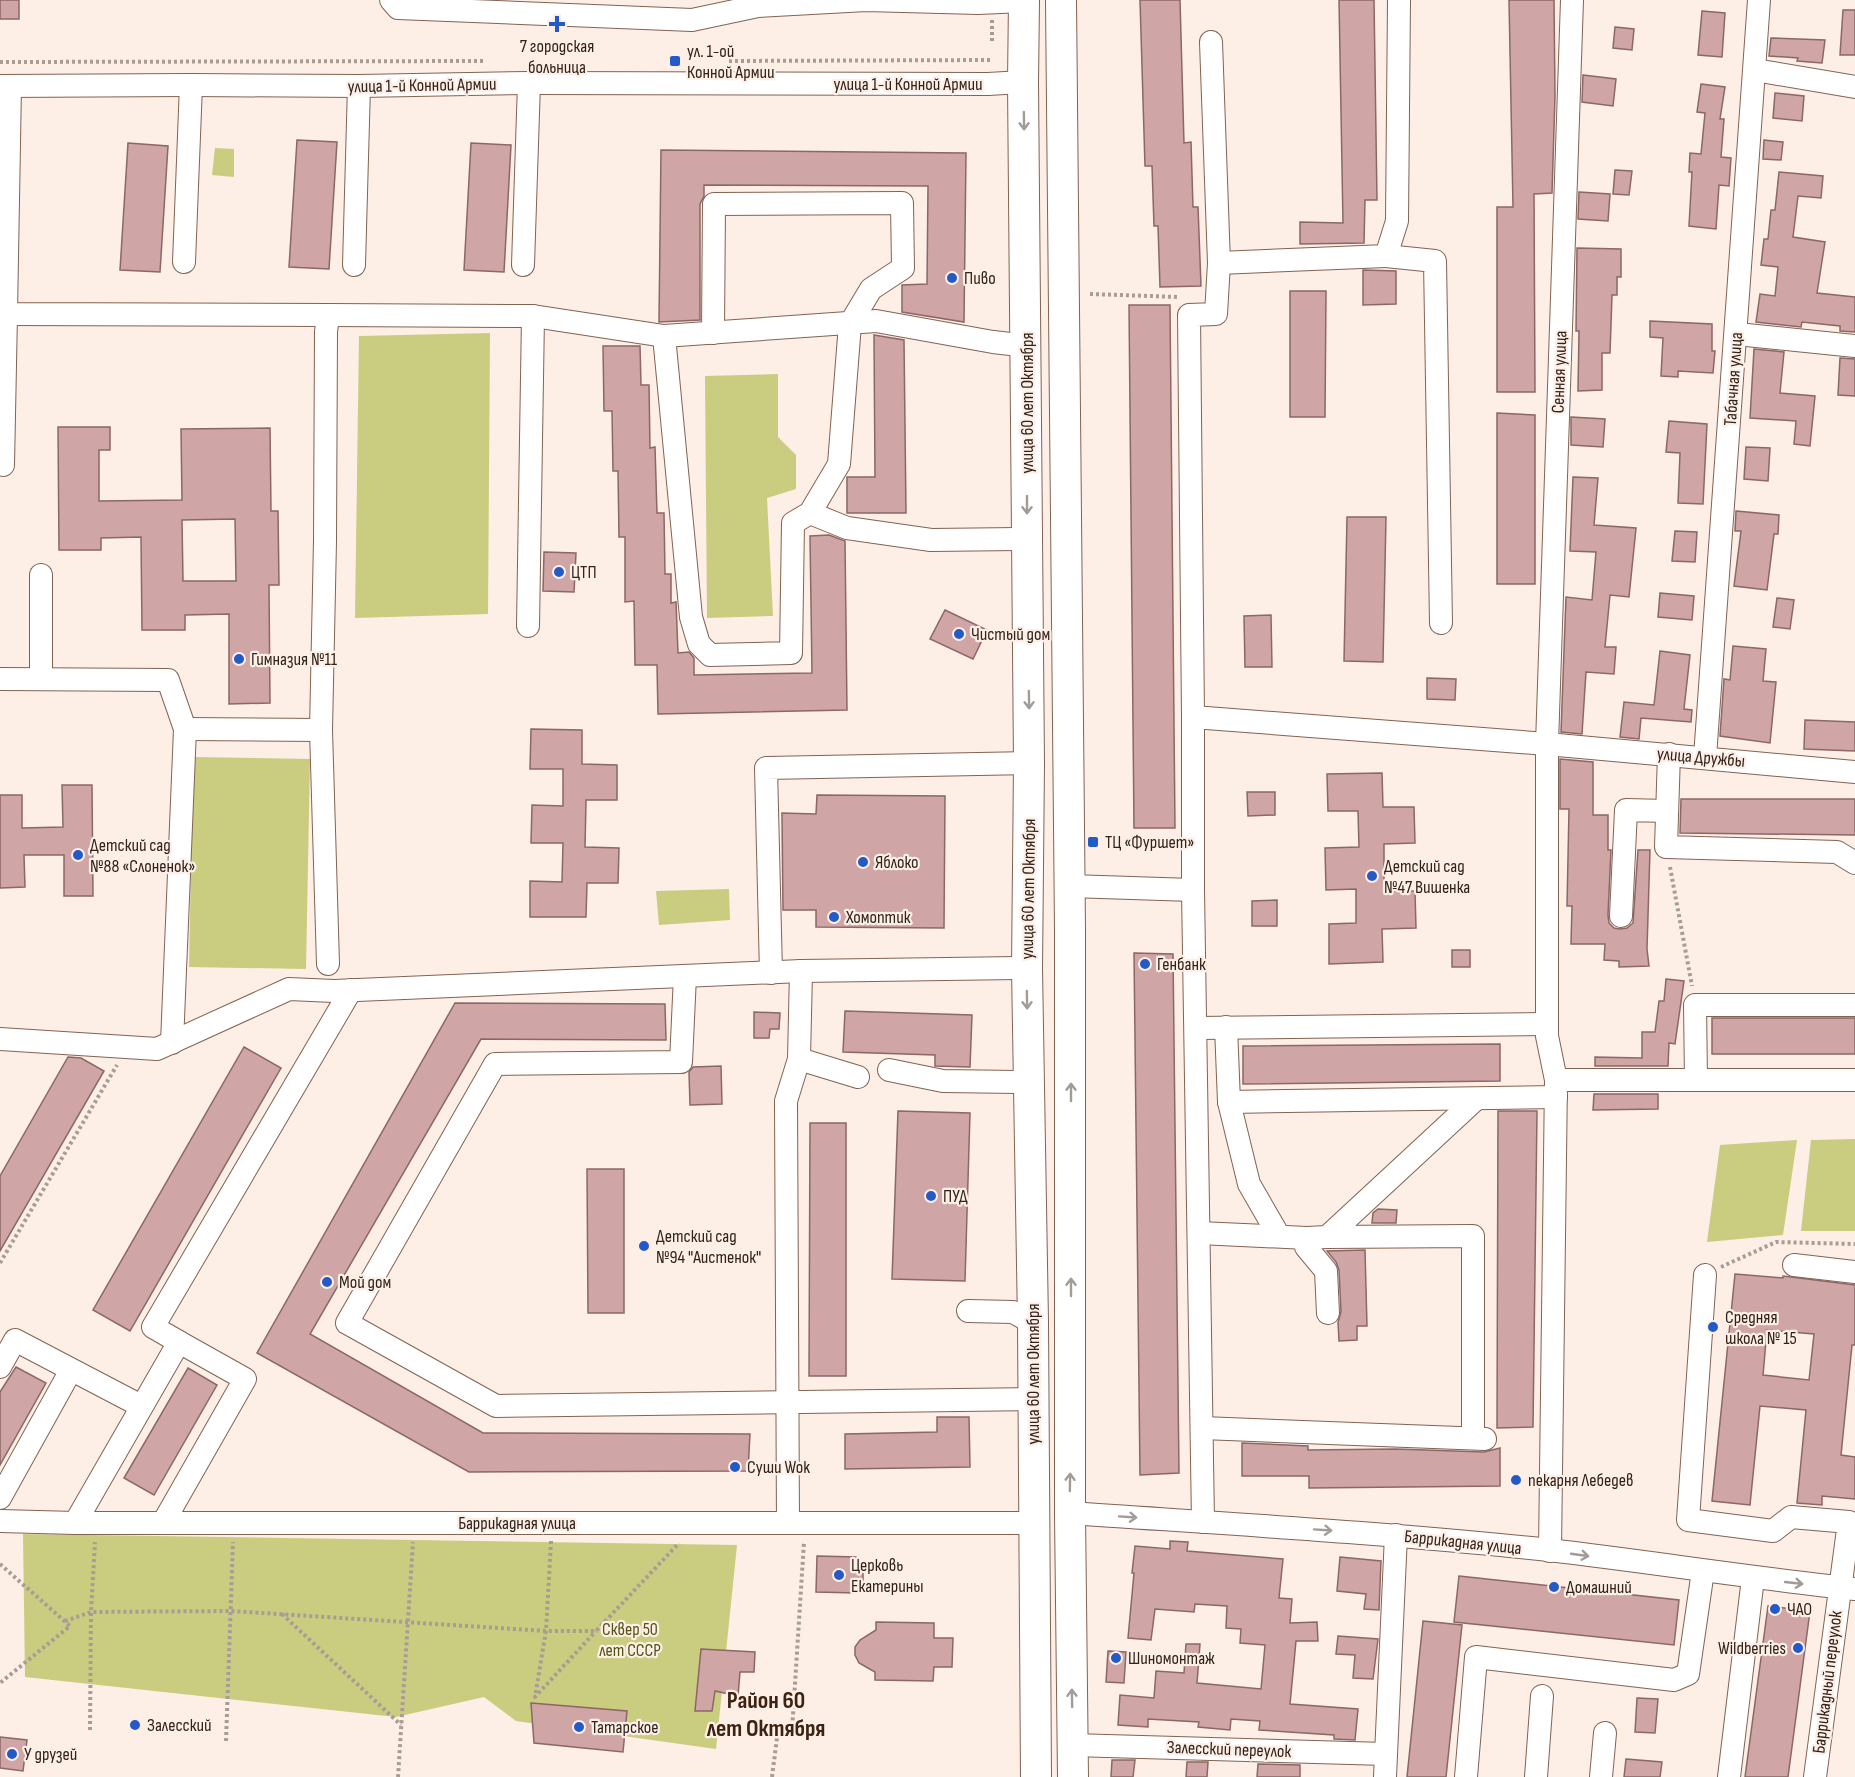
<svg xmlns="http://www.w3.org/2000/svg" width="1855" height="1777" viewBox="0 0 1855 1777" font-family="'Sofia Sans Condensed',sans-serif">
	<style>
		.green { fill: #cacc7f }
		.building { fill: #cfa6a5; stroke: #8c6766; stroke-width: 1.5; fill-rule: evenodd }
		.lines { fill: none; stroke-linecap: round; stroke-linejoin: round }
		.minor-casing { stroke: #826351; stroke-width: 24 }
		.major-casing { stroke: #826351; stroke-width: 32 }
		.path { stroke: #aa9c94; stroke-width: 4; stroke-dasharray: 3 3; stroke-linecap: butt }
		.minor { stroke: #fff; stroke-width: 22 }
		.major { stroke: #fff; stroke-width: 30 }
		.oneway { stroke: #a29c99 }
		.poi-dot { fill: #245ac7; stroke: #fdeee6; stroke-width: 2 }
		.labels { text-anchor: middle; stroke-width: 4.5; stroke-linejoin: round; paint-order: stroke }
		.poi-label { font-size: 18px; fill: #30231c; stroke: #fdeee6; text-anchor: start }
		.street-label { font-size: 18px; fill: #30231c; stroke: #fdeee6 }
		.park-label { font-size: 18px; fill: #535412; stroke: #fdeee6 }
		.district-label { font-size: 24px; font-weight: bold; fill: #3d2313; stroke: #fdeee6 }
	</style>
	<rect width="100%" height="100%" fill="#fdeee6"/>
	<!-- green -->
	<g class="green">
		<polygon points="215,148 234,149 234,177 212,175"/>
		<polygon points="490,333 488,614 355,618 359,336"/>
		<polygon points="778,374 778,437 796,455 796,489 767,498 773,616 707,618 705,376"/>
		<polygon points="193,757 310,759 306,969 189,967"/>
		<polygon points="729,889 730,920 659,925 656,891"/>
		<polygon points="1855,1139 1855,1231 1801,1231 1811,1140"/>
		<polygon points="1797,1140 1783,1235 1707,1242 1720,1145"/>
		<polygon points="23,1534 737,1545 716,1749 516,1721 484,1697 396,1717 25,1677"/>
	</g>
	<!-- building -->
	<g class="building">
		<rect x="0" y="0" width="19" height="19"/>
		<polygon points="1140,0 1180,0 1184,143 1191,142 1193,207 1198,207 1201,286 1160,287 1158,226 1154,226 1152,166 1145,166"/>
		<polygon points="1339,0 1374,0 1377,200 1365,200 1364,243 1300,244 1300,222 1343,223"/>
		<polygon points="1509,0 1554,0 1555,96 1552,193 1534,194 1535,392 1497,392 1497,207 1513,207"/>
		<polygon points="1843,10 1855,10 1855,55 1840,55"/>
		<polygon points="1702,11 1725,13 1722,57 1698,55"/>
		<polygon points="1615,27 1634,29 1632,50 1613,48"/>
		<polygon points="1771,38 1825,40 1822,63 1797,61 1798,58 1769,56"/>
		<polygon points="1583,75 1616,79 1613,106 1582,102"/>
		<polygon points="1701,84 1725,87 1720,119 1724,119 1721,157 1731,158 1729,186 1719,185 1716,229 1689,226 1692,172 1689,172 1690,153 1701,154 1705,113 1697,112"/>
		<polygon points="1775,93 1804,96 1802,121 1773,118"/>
		<polygon points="297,140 337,142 329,269 289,267"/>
		<polygon points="1764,140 1783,142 1781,160 1763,159"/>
		<polygon points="128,143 168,146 160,272 120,270"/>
		<polygon points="471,143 511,145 504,272 464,270"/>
		<polygon points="661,150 966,153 964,322 902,312 902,285 927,284 928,186 704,185 704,196 700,204 700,320 659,322"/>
		<polygon points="1615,170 1632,171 1629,195 1613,194"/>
		<polygon points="1779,172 1823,176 1821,198 1798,196 1793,237 1825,242 1817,293 1855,297 1855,332 1840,331 1840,326 1802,322 1801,327 1756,322 1760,294 1775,296 1778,267 1761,265 1764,239 1768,239 1771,210 1775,210"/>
		<polygon points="1579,192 1610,194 1608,221 1578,219"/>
		<polygon points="1577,248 1621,249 1621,277 1617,277 1617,295 1612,295 1610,353 1602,353 1602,390 1578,391 1579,331 1576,331"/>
		<polygon points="1363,270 1396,271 1396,304 1363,305"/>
		<polygon points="1290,291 1326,291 1325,417 1290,417"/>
		<polygon points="1129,305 1170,305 1175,828 1134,828"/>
		<polygon points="1650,321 1712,324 1712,351 1715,351 1713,373 1678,371 1678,377 1661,376 1663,338 1650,337"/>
		<polygon points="874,335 904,340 906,513 847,513 847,477 875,477"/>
		<polygon points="603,346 640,346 641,385 649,385 650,448 655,447 657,513 664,513 665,574 671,574 671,603 676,602 678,653 689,652 694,658 694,675 812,673 810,536 829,535 845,541 847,710 658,714 657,665 635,665 634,601 625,602 625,537 619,537 618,471 613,471 612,411 604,411"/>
		<polygon points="1754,349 1784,352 1780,393 1815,396 1810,446 1794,444 1796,421 1750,418"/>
		<polygon points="1840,358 1855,359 1855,396 1838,395"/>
		<polygon points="1497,413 1535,415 1535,584 1497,584"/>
		<polygon points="1571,417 1605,419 1603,447 1571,445"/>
		<polygon points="1669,421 1707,424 1703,504 1678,503 1680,453 1666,452"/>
		<path d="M58,427H110V450H99V501L182,500L181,429L270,428L271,511H278L279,585H269L270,703L229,704V614L185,615V630H142L141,537L101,538V550H59ZM235,519L236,581H183L182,520Z"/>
		<polygon points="1746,447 1770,448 1768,481 1744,479"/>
		<polygon points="1573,477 1598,478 1594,525 1636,528 1629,597 1610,595 1605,647 1616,647 1614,674 1586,672 1582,734 1561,732 1566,597 1592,600 1596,552 1570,551"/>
		<polygon points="1736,511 1779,515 1778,534 1774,534 1767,590 1734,586 1741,531 1735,531"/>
		<polygon points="1347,517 1386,517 1383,662 1344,661"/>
		<polygon points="1675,531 1697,532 1695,562 1672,561"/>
		<polygon points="544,552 576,553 574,592 543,591"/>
		<polygon points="1660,593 1694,596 1692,620 1658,617"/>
		<polygon points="1777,598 1794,600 1790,629 1773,627"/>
		<polygon points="945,610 987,630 973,659 930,639"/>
		<polygon points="1271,615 1272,667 1245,667 1244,616"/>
		<polygon points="1733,646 1766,649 1763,681 1776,682 1770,743 1720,736 1724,679 1730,680"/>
		<polygon points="1660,651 1690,655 1684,709 1692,710 1691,722 1641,718 1639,739 1620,737 1624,702 1654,705"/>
		<polygon points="1427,678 1456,679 1455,700 1427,699"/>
		<polygon points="1805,720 1855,722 1855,751 1804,749"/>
		<polygon points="531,729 582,730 582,764 617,765 617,800 586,800 585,847 619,848 618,883 587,883 586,917 530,917 530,881 562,882 563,843 531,843 532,805 563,806 563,769 530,769"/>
		<polygon points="1560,759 1593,762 1593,815 1608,815 1608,850 1611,850 1608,915 1609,923 1614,928 1620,929 1627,928 1633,923 1638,850 1650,850 1647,949 1649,966 1619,967 1619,961 1604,960 1605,944 1571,944 1572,906 1567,906 1569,809 1560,809"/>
		<polygon points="1382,773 1383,807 1414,807 1415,843 1384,844 1384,891 1415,891 1416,928 1382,929 1383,962 1329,964 1329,924 1356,923 1356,889 1326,890 1325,848 1359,847 1358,811 1328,811 1327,774"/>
		<polygon points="62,785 92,785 93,896 64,896 64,855 24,855 25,887 0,888 0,795 22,795 22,828 63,827"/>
		<polygon points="1247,792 1275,792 1275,815 1248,816"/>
		<polygon points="817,795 945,796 944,928 816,927 816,910 783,910 782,813 816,814"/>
		<polygon points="1681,799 1855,799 1855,835 1680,833"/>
		<polygon points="1277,900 1277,926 1252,926 1252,901"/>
		<rect x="1452" y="950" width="18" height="17"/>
		<polygon points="1134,953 1173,954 1179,1473 1140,1475"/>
		<polygon points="1666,979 1684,981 1675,1044 1669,1043 1668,1066 1595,1066 1595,1057 1642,1058 1642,1032 1655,1032 1659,1001 1664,1001"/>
		<polygon points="455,1003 665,1004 666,1040 481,1039 310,1334 483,1433 750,1434 748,1471 469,1472 257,1353"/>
		<polygon points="845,1011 972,1015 970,1067 935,1066 935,1055 843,1052"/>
		<polygon points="754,1012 780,1013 779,1029 770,1029 769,1038 754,1038"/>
		<rect x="1712" y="1018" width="143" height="36"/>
		<polygon points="1500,1044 1500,1081 1243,1084 1243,1046"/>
		<polygon points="244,1047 281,1068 130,1331 93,1310"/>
		<polygon points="68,1057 81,1058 104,1071 0,1251 0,1176"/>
		<polygon points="721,1066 722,1104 690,1105 689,1072 693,1067"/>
		<polygon points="1594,1094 1658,1094 1658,1109 1593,1110"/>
		<polygon points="898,1111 970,1113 965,1281 892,1279"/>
		<polygon points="1498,1111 1537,1111 1533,1427 1497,1428"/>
		<polygon points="810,1123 846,1123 846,1376 809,1376"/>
		<polygon points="587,1169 624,1169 624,1313 588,1313"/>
		<polygon points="1378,1209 1397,1210 1396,1223 1372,1223 1373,1213"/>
		<polygon points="1365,1250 1367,1326 1357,1326 1357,1340 1339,1341 1338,1322 1341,1312 1339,1270 1336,1262 1327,1251"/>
		<path d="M1735,1274L1783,1278V1276L1855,1285V1345H1852L1841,1455L1855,1457V1499L1822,1496V1505L1797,1503L1806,1410L1760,1406L1750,1505L1712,1501ZM1767,1330L1814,1334L1809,1380L1763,1375Z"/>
		<polygon points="16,1367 46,1383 0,1465 0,1392"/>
		<polygon points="188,1368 217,1385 154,1495 124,1478"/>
		<polygon points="937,1417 969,1417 970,1467 845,1469 845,1434 937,1432"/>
		<polygon points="1242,1443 1308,1446 1308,1450 1396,1449 1484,1452 1500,1448 1500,1486 1309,1488 1309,1476 1242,1476"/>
		<polygon points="1170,1541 1188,1542 1187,1551 1283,1559 1279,1598 1292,1599 1290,1623 1317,1622 1318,1641 1296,1641 1290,1704 1358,1709 1355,1740 1334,1739 1334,1735 1259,1730 1260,1721 1231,1719 1230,1730 1198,1727 1199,1722 1148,1719 1148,1727 1118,1725 1120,1695 1154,1698 1156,1671 1184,1673 1186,1644 1200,1644 1197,1683 1261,1689 1265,1645 1240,1643 1241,1629 1226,1628 1227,1606 1195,1604 1194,1612 1155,1609 1151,1640 1128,1638 1134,1573 1132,1573 1135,1546 1170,1549"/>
		<polygon points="817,1556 856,1557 856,1566 863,1566 863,1584 856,1584 856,1593 816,1592"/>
		<polygon points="1340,1557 1381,1561 1379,1610 1364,1609 1366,1594 1337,1591"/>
		<polygon points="1459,1576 1679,1600 1674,1645 1454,1622"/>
		<polygon points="1768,1606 1810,1611 1788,1777 1745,1777"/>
		<polygon points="1423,1621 1462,1625 1446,1777 1407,1777"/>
		<polygon points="876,1622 934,1623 934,1638 953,1638 952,1667 934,1667 933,1681 875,1680 875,1672 859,1663 855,1655 855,1647 860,1640 876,1630"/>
		<polygon points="1338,1636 1378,1639 1373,1679 1353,1678 1355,1655 1336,1654"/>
		<polygon points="701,1649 755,1652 754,1672 740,1672 738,1696 715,1691 712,1711 695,1711"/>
		<polygon points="1108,1651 1126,1652 1124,1683 1106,1682"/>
		<polygon points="1637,1698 1658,1699 1655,1733 1635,1732"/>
		<polygon points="531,1703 627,1711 623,1752 534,1743"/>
		<polygon points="0,1737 27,1740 23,1771 0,1768"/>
		<polygon points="1626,1759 1662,1762 1660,1777 1624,1777"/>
		<polygon points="1112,1760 1135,1760 1133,1777 1111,1777"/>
		<polygon points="1187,1762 1208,1762 1207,1777 1186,1777"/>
		<polygon points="1258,1764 1300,1765 1300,1777 1257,1777"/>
	</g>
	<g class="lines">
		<!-- minor casing -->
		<g class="minor-casing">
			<g id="minor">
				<polyline points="391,0 398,8 692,20 758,6 866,0 978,3 1024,1"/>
				<polyline points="1755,70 1855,87"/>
				<polyline points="0,86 191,85 359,86 529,83 988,84 1023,82"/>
				<polyline points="10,86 6,314 328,315 326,332 325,541 321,730 328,964"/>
				<polyline points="1386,256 1435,261 1441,623"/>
				<polyline points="184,262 191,85"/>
				<polyline points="1219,263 1386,256 1397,221 1399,0"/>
				<polyline points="354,265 359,86"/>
				<polyline points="523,265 529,83"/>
				<polyline points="328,315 533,316 664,336 876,321 993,342 1027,346"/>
				<polyline points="1737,334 1855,346"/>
				<polyline points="664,336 691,617 699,644 710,655 791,653 793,523 810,513 839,464 850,324 871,289 903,268 902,203 714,204 713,333"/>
				<polyline points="0,464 3,465 6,314"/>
				<polyline points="810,513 847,528 931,540 1027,539"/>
				<polyline points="528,626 533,316"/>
				<polyline points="0,679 168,680 185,729 172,1043"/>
				<polyline points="41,679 41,575"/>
				<polyline points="1193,717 1189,315 1216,314 1219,263 1211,42"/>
				<polyline points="185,729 321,730"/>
				<polyline points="1669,754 1666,847 1837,852 1855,863"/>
				<polyline points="1705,757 1759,0"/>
				<polyline points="1070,886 1193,890 1193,717 1547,744 1855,772"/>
				<polyline points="1193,890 1203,1522"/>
				<polyline points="1621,916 1626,810 1667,811"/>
				<polyline points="801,971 799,1059 858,1077"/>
				<polyline points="771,973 766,768 1029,763"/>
				<polyline points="685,976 681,1062 495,1064 347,1323 496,1406 1033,1399"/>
				<polyline points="1226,1027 1229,1102 1249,1184 1279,1236"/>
				<polyline points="1196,1028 1547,1024"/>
				<polyline points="0,1039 157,1049 289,989 334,991 801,971 1027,968"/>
				<polyline points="889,1070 943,1081 1028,1082"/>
				<polyline points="1696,1079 1695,1005 1855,1005"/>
				<polyline points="1556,1080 1855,1080"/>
				<polyline points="1229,1102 1556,1097"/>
				<polyline points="1199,1233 1307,1238 1306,1247 1326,1271 1328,1313"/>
				<polyline points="1327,1237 1473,1236 1473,1438"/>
				<polyline points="1307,1238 1327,1237 1476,1099"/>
				<polyline points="1794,1265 1855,1272"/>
				<polyline points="1705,1275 1688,1520 1773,1531 1791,1517 1849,1522 1815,1777"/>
				<polyline points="968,1311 1013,1312 1033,1323"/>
				<polyline points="179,1342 153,1327 351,990"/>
				<polyline points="0,1367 15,1340 141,1406"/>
				<polyline points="1202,1428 1485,1439"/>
				<polyline points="0,1498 71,1370"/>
				<path d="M1070,1513C1230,1524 1390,1533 1549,1550C1651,1562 1753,1578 1855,1589"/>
				<polyline points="0,1521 75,1523 1034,1523"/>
				<polyline points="75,1523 179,1342 245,1379 163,1523"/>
				<polyline points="788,1523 786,1101 799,1059"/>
				<polyline points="1550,1551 1556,1080 1547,1036 1547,744 1572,0"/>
				<polyline points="1072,1745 1386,1754"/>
				<polyline points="1385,1777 1396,1535"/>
				<polyline points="1466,1777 1476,1657 1674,1680 1688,1674 1703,1571"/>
				<polyline points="1536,1777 1542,1696"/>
				<polyline points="1601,1777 1605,1733"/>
				<polyline points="1729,1777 1753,1578"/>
			</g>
		</g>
		<!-- major casing -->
		<g class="major-casing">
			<g id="major">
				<polyline points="1024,0 1023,82 1029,763 1027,968 1033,1323 1036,1777"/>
				<polyline points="1061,0 1070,929 1070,1513 1073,1777"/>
			</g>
		</g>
		<!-- path -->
		<g class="path">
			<polyline points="992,20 992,43"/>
			<polyline points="729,61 992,60"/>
			<polyline points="0,62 484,61"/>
			<polyline points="1090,294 1179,297"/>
			<polyline points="1670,867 1692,986"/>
			<polyline points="0,1263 117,1065"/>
			<polyline points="1721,1267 1776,1242 1855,1244"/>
			<polyline points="551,1541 546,1631 535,1697 596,1631"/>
			<polyline points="0,1564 70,1626 0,1683"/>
			<polyline points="282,1614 401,1725"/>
			<polyline points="65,1621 91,1612 231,1611 546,1631 596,1631 679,1543"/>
			<polyline points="90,1730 91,1612 95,1542"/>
			<polyline points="226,1741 233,1542"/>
			<polyline points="398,1777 413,1542"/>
			<polyline points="772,1777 778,1730 792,1731 804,1542"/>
		</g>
		<!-- minor -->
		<use href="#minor" class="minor"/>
		<!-- major -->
		<use href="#major" class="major"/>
	</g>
	<!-- one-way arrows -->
	<defs><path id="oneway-shaft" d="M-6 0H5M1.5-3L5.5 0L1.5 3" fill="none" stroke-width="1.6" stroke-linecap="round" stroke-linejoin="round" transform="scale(1.5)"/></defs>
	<g class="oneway">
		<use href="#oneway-shaft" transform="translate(1024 121) rotate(89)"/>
		<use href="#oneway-shaft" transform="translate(1027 505) rotate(90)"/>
		<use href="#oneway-shaft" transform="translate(1029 700) rotate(89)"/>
		<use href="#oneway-shaft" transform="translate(1027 1000) rotate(89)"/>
		<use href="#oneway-shaft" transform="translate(1071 1092) rotate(-90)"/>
		<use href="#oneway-shaft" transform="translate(1071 1287) rotate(-90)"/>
		<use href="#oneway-shaft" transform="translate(1070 1482) rotate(-89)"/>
		<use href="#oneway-shaft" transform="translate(1128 1517) rotate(4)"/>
		<use href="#oneway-shaft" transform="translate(1323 1530) rotate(4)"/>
		<use href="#oneway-shaft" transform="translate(1580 1555) rotate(8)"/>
		<use href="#oneway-shaft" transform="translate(1794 1583) rotate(6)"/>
		<use href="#oneway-shaft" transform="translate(1072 1698) rotate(-91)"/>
	</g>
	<!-- markers -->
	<g class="poi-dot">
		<path d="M554 15h6v6h6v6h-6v6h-6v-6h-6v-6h6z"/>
		<rect x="669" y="55" width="12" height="12" rx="3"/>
		<circle cx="952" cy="278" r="6"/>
		<circle cx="559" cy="572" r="6"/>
		<circle cx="959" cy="634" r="6"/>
		<circle cx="239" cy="659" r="6"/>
		<rect x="1087" y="836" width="12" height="12" rx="3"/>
		<circle cx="78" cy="855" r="6"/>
		<circle cx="863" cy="862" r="6"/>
		<circle cx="1372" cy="876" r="6"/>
		<circle cx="834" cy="917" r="6"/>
		<circle cx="1145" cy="964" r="6"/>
		<circle cx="931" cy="1196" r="6"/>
		<circle cx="644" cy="1246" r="6"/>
		<circle cx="327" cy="1282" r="6"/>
		<circle cx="1713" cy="1327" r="6"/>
		<circle cx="735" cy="1467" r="6"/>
		<circle cx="1516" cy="1480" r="6"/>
		<circle cx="839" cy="1575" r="6"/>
		<circle cx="1554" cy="1587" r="6"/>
		<circle cx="1775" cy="1609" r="6"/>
		<circle cx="1798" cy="1648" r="6"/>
		<circle cx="1116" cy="1658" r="6"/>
		<circle cx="135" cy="1725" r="6"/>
		<circle cx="579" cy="1727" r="6"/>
		<circle cx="12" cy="1754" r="6"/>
	</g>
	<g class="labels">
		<!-- poi labels -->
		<g class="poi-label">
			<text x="557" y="52" text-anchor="middle">7 городская<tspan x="557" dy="21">больница</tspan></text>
			<text x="687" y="57">ул. 1-ой<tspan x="687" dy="21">Конной Армии</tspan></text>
			<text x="964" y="284">Пиво</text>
			<text x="571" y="578">ЦТП</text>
			<text x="971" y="640">Чистый дом</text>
			<text x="251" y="665">Гимназия №11</text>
			<text x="1105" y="848">ТЦ «Фуршет»</text>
			<text x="90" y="851">Детский сад<tspan x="90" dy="21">№88 «Слоненок»</tspan></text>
			<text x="875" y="868">Яблоко</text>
			<text x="1384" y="872">Детский сад<tspan x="1384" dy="21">№47 Вишенка</tspan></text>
			<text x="846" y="923">Хомоптик</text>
			<text x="1157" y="970">Генбанк</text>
			<text x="943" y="1202">ПУД</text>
			<text x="656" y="1242">Детский сад<tspan x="656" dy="21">№94 "Аистенок"</tspan></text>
			<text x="339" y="1288">Мой дом</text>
			<text x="1725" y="1323">Средняя<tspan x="1725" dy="21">школа № 15</tspan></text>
			<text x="747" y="1473">Суши Wok</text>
			<text x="1528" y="1486">пекарня Лебедев</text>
			<text x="851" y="1571">Церковь<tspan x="851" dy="21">Екатерины</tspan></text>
			<text x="1566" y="1593">Домашний</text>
			<text x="1787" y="1615">ЧАО</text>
			<text x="1786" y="1654" text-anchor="end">Wildberries</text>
			<text x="1128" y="1664">Шиномонтаж</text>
			<text x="147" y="1731">Залесский</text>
			<text x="591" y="1733">Татарское</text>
			<text x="24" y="1760">У друзей</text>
		</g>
		<!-- street labels -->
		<g class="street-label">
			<text x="908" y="90">улица 1-й Конной Армии</text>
			<text transform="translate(422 85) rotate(-1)" y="6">улица 1-й Конной Армии</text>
			<text transform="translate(1559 372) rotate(-88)" y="6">Сенная улица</text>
			<text transform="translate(1733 379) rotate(-86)" y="6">Табачная улица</text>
			<text transform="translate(1027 403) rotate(-90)" y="6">улица 60 лет Октября</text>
			<text transform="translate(1701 757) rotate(5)" y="6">улица Дружбы</text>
			<text transform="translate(1028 889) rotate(-89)" y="6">улица 60 лет Октября</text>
			<text transform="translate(1033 1374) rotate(-90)" y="6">улица 60 лет Октября</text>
			<text x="517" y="1529">Баррикадная улица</text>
			<text transform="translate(1463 1542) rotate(6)" y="6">Баррикадная улица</text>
			<text transform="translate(1827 1682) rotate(-83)" y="6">Баррикадный переулок</text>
			<text transform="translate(1229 1749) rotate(2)" y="6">Залесский переулок</text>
		</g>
		<!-- park labels -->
		<g class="park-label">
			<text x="630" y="1635">Сквер 50<tspan x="630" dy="21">лет СССР</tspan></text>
		</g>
		<!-- district labels -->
		<g class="district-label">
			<text x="766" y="1708">Район 60<tspan x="766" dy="28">лет Октября</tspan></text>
		</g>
	</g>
</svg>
